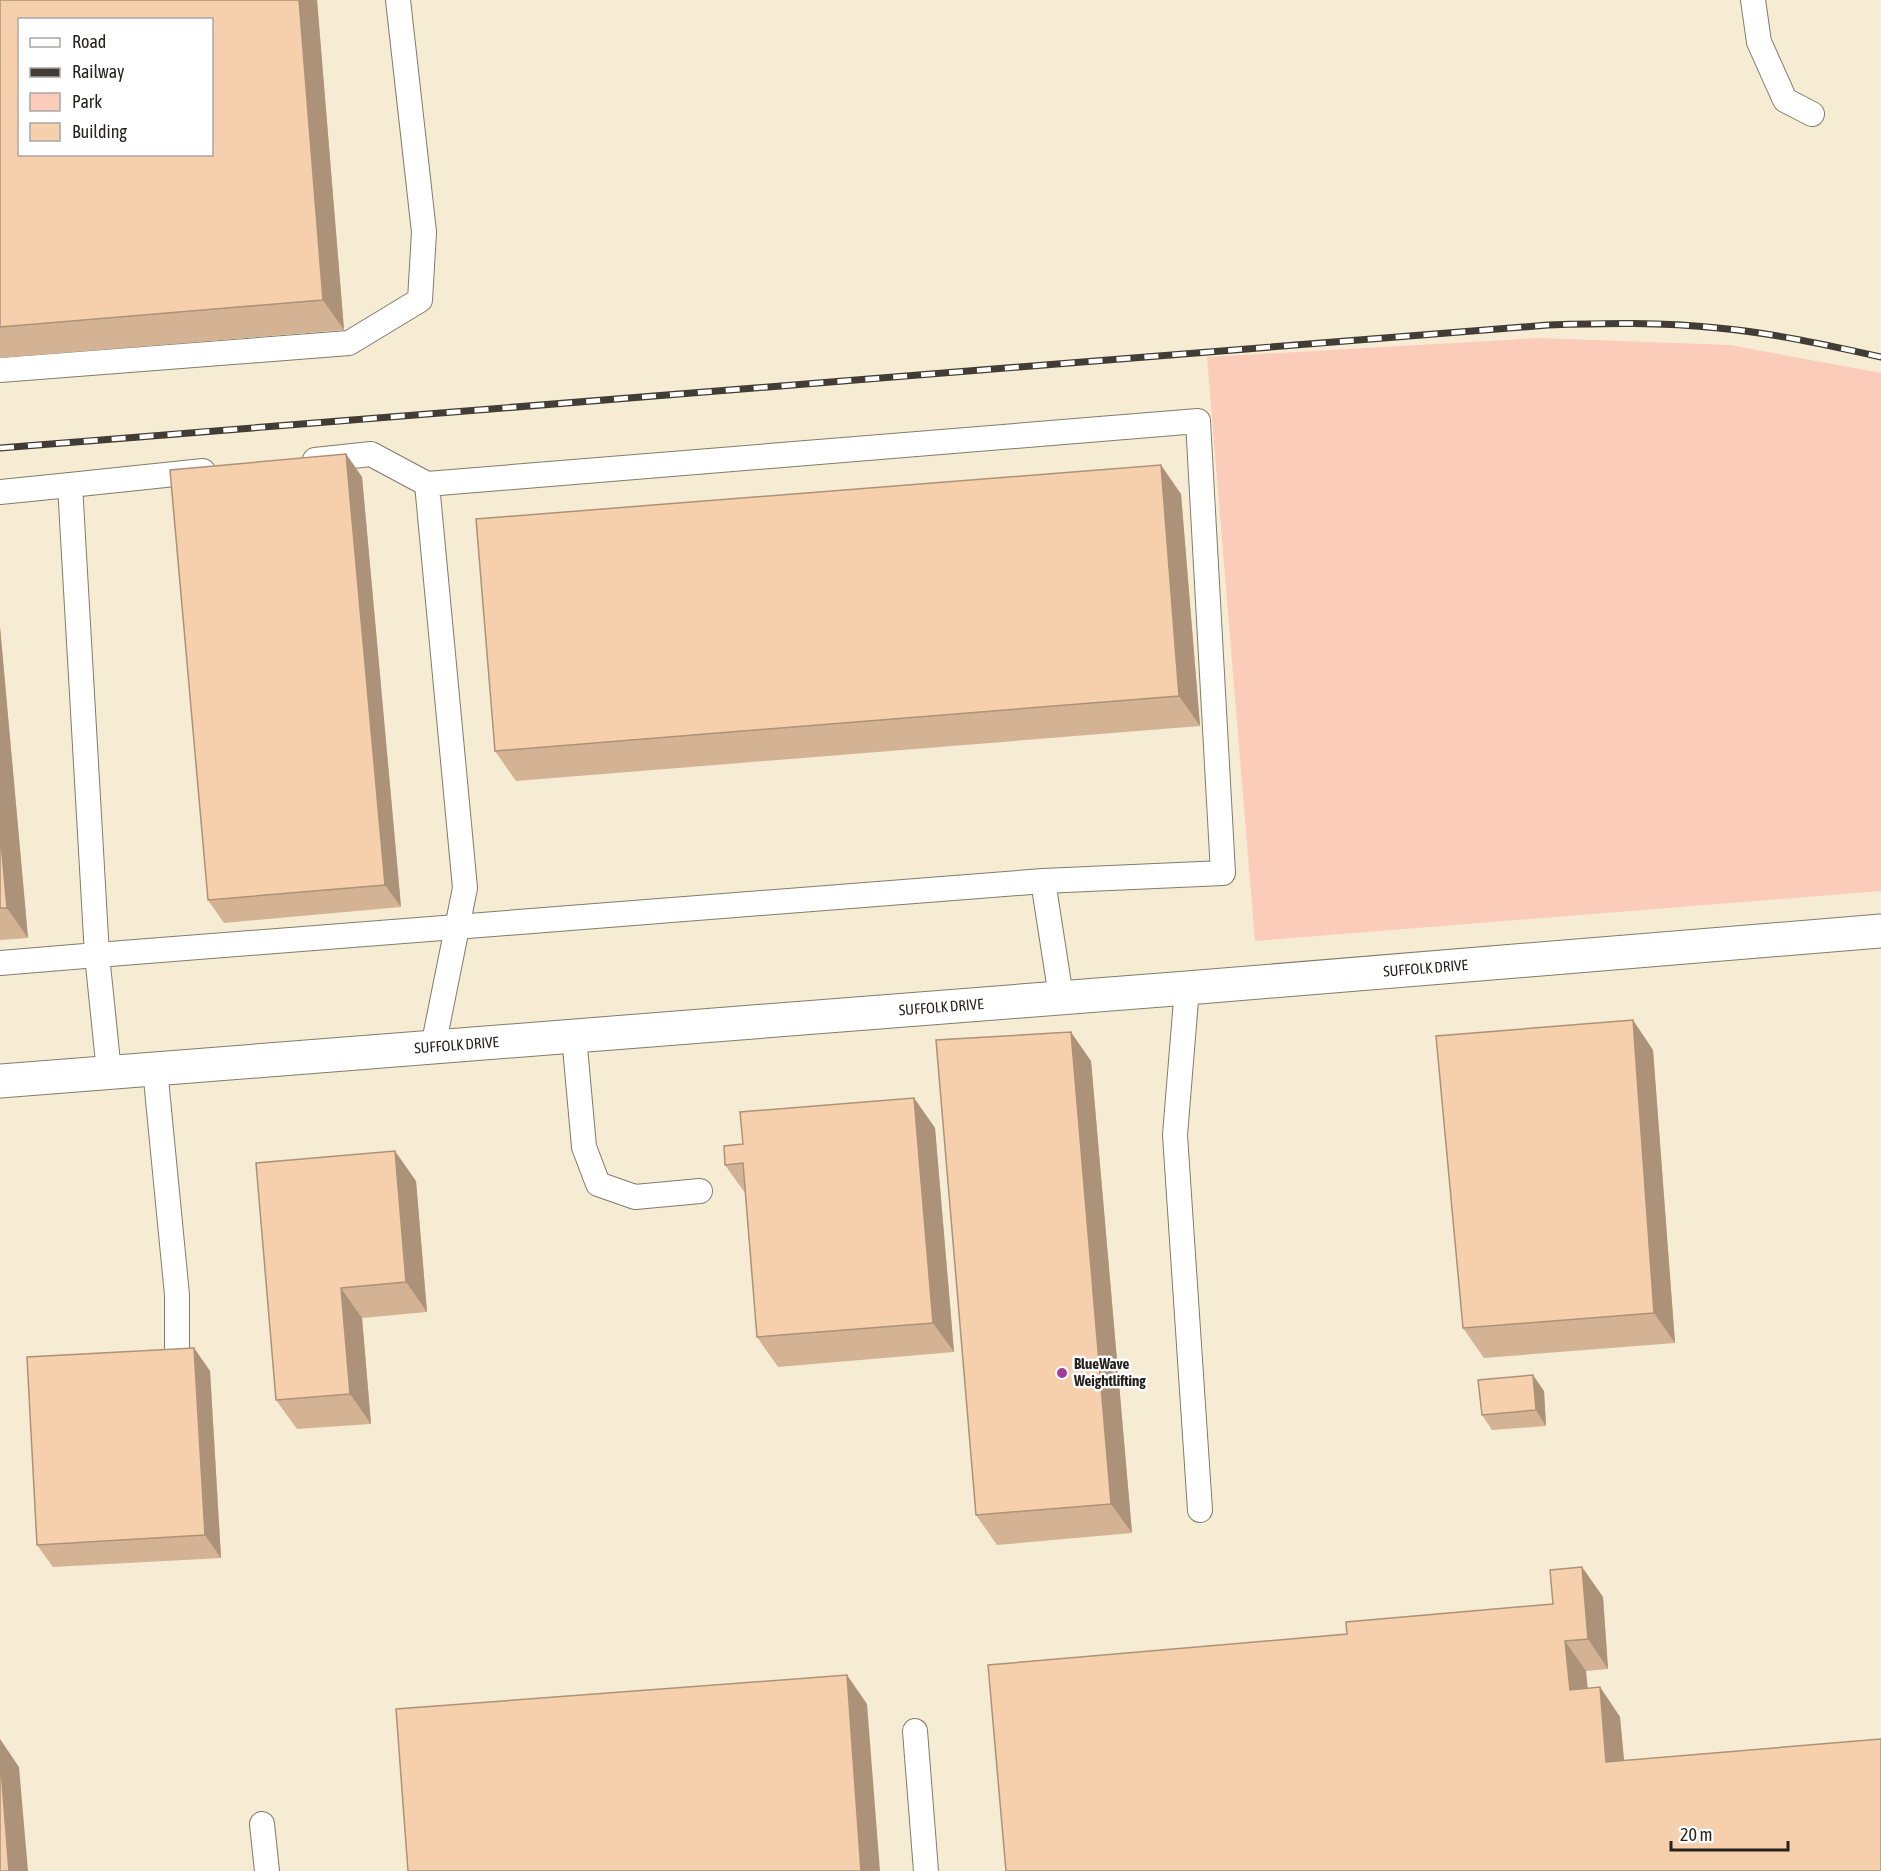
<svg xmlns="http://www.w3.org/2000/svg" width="1881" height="1871" viewBox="0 0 1881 1871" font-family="'Asap Condensed',sans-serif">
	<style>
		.built { fill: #f6ecd3; fill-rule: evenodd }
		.green { fill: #fbccba }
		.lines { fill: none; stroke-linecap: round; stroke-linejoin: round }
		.lane-casing { stroke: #817b6b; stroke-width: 26 }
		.street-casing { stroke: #817b6b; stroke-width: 35 }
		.lane { stroke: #fff; stroke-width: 24 }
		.street { stroke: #fff; stroke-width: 33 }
		.rail-casing { stroke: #413d36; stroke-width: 7 }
		.rail { stroke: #fff; stroke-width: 4.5; stroke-dasharray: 14; stroke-linecap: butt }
		.wall { fill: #d4b394 }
		.shaded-wall { fill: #ac9278 }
		.building { fill: #f6d0ac; stroke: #ac9278; stroke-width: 1.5; fill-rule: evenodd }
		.poi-dot { fill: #a53b9c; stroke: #fff; stroke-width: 2 }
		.labels { text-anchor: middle; stroke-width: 5; stroke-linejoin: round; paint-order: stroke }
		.street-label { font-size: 15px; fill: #26231d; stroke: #fff }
		.poi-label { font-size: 15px; font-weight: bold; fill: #26231d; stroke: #fff; text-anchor: start }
	</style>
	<rect width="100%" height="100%" fill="#fff8e6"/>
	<!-- built -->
	<path class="built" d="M0,0H1881V1871H0ZM20,20H212V154H20Z"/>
	<!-- green -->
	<polygon class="green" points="1539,338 1730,345 1881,373 1881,891 1255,941 1207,357"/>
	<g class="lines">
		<!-- lane casing -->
		<g class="lane-casing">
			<g id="lane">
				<polyline points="1753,0 1759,42 1785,100 1812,114"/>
				<polyline points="0,370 349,343 420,300 424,232 398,0"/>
				<polyline points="315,460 371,454 427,484"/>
				<polyline points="0,492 70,485"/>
				<polyline points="0,963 97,955 70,485 203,471"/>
				<polyline points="1187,988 1175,1135 1200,1510"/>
				<polyline points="574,1036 584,1147 598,1184 635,1197 700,1191"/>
				<polyline points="433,1047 465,888 427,484 1198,421 1223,873 1043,881 1061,997"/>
				<polyline points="155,1069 177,1295 177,1359"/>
				<polyline points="109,1072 97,955 1043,881"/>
				<polyline points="915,1731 926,1871"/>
				<polyline points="262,1824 267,1871"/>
			</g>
		</g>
		<!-- street casing -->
		<g class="street-casing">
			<g id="street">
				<path id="s1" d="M0,1081L1187,988L1881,931"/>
			</g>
		</g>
		<!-- lane -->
		<use href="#lane" class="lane"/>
		<!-- street -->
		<use href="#street" class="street"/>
		<!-- rail casing -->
		<g class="rail-casing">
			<path id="rail" d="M0,448L1548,325C1605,323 1662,322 1718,328C1773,333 1827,345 1881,357"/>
		</g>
		<!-- rail -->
		<use href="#rail" class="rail"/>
	</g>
	<!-- wall -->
	<g class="wall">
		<polygon points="0,0 317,0 344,330 0,358"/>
		<polygon points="346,454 362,477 401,907 224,923 208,900"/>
		<polygon points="1181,494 1200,726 516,781 495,751"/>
		<polygon points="0,627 28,938 0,940"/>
		<polygon points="1653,1050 1675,1343 1484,1358 1463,1328"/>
		<polygon points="1091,1061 1132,1533 997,1545 976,1515"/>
		<polygon points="914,1098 935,1128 954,1352 778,1367 757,1337 745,1193 725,1165 743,1144"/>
		<polygon points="256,1163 416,1181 427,1312 362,1318 371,1424 297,1429 276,1400"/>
		<polygon points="194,1348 210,1371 221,1558 53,1567 37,1545"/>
		<polygon points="1544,1391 1546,1426 1492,1430 1482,1415"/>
		<polygon points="1582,1567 1603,1597 1608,1669 1586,1671 1588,1689 1600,1687 1620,1717 1624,1761 1006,1871 1347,1634 1553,1604"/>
	</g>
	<!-- shaded-wall -->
	<g class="shaded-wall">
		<polygon points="299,0 317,0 344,330 323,300"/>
		<polygon points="346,454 362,477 401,907 385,885"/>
		<polygon points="1161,465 1181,494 1200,726 1179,696"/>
		<polygon points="0,627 28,938 7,908 0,831"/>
		<polygon points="1633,1020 1653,1050 1675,1343 1654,1313"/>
		<polygon points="1071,1032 1091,1061 1132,1533 1111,1504"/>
		<polygon points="914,1098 935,1128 954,1352 933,1323"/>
		<polygon points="395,1151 416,1181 427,1312 406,1282"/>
		<polygon points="341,1288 362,1318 371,1424 350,1394"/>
		<polygon points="194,1348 210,1371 221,1558 205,1535"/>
		<polygon points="1533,1375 1544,1391 1546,1426 1536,1410"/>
		<polygon points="1582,1567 1603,1597 1608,1669 1588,1639"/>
		<polygon points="1565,1641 1586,1671 1590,1720 1570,1690"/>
		<polygon points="847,1675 867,1704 880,1871 861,1871"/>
		<polygon points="1600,1687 1620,1717 1627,1792 1606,1762"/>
		<polygon points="0,1739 19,1767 28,1871 9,1871 0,1756"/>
	</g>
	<!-- building -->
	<g class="building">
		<path d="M0,0H299L323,300L0,327ZM20,20H212V154H20Z"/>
		<polygon points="346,454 385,885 208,900 170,470"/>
		<polygon points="1161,465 1179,696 495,751 476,519"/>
		<polygon points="0,831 7,908 0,908"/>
		<polygon points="1633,1020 1654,1313 1463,1328 1436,1036"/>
		<polygon points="1071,1032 1111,1504 976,1515 936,1040"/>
		<polygon points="914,1098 933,1323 757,1337 743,1163 725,1165 724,1146 743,1144 740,1112"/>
		<polygon points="395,1151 406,1282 341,1288 350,1394 276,1400 256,1163"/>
		<polygon points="194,1348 205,1535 37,1545 27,1357"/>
		<polygon points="1533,1375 1536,1410 1482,1415 1478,1380"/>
		<polygon points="1582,1567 1588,1639 1565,1641 1570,1690 1600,1687 1606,1762 1881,1739 1881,1871 1006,1871 988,1665 1347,1634 1346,1622 1553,1604 1550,1570"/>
		<polygon points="847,1675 861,1871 408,1871 396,1709"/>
		<polygon points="0,1756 9,1871 0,1871"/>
	</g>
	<!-- markers -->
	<circle class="poi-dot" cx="1062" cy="1373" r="6"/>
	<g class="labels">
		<!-- street labels -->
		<g class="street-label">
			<text dy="5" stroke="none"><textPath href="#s1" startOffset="1430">SUFFOLK DRIVE</textPath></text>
			<text dy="5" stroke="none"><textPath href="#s1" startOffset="944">SUFFOLK DRIVE</textPath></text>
			<text dy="5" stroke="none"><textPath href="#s1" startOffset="458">SUFFOLK DRIVE</textPath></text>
		</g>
		<!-- poi labels -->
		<g class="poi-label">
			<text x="1074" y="1369">BlueWave<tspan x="1074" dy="17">Weightlifting</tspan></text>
		</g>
	</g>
	<!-- legend -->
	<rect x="18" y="18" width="195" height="138" fill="#ffffff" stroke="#a8a7a5" stroke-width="1.5"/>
	<rect x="30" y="38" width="30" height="9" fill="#ffffff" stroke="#a8a7a5" stroke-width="1.5"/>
	<text x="72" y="48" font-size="18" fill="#26231d">Road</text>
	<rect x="30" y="68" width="30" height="9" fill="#413d36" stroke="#a8a7a5" stroke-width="1.5"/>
	<text x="72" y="78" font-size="18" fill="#26231d">Railway</text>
	<rect x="30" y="93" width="30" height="18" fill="#fbccba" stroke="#a8a7a5" stroke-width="1.5"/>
	<text x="72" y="108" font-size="18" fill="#26231d">Park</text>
	<rect x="30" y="123" width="30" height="18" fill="#f6d0ac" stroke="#a8a7a5" stroke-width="1.5"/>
	<text x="72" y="138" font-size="18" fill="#26231d">Building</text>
	<!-- scale -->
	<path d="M1671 1841v9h117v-9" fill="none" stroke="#26231d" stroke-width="3"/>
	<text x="1680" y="1841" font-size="18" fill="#26231d" stroke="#ffffff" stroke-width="4.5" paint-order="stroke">20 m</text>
</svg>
